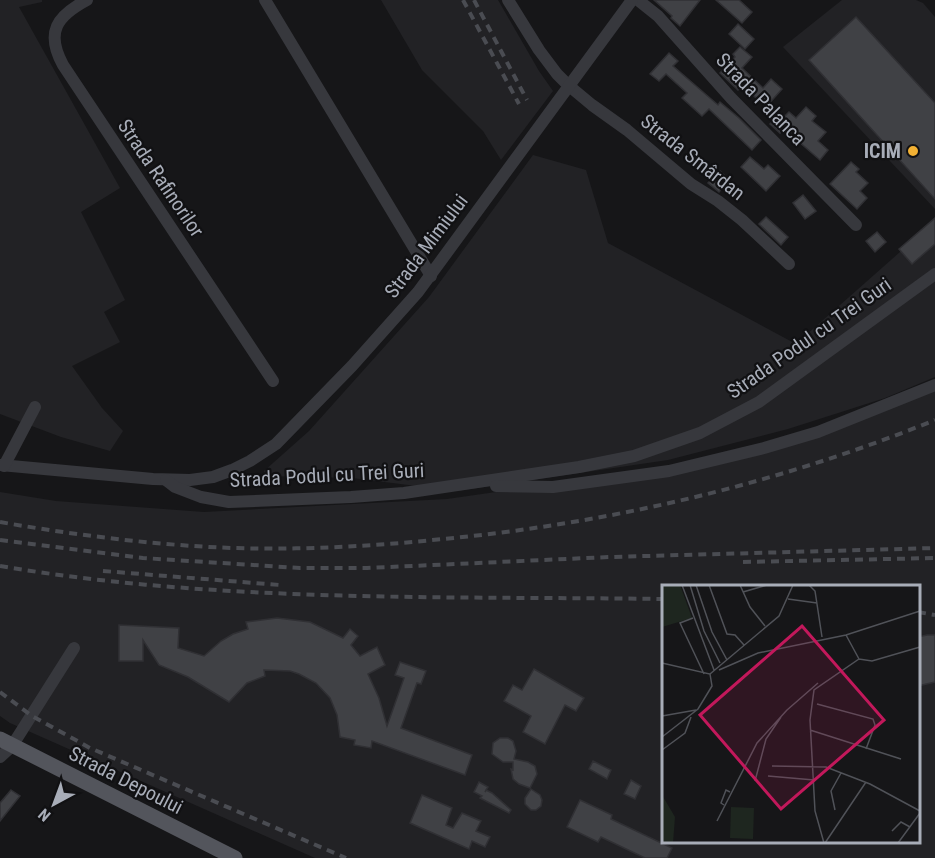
<svg xmlns="http://www.w3.org/2000/svg" width="935" height="858" viewBox="0 0 935 858" font-family="'Roboto Condensed',sans-serif">
	<style>
		.built { fill: #222225; fill-rule: evenodd }
		.building { fill: #404145; stroke: #303034; stroke-width: 1.5 }
		.lines { fill: none; stroke-linecap: round; stroke-linejoin: round }
		.minor { stroke: #37383d; stroke-width: 12 }
		.major { stroke: #53555c; stroke-width: 15 }
		.rail { stroke: #4a4c52; stroke-width: 4; stroke-dasharray: 8 6; stroke-linecap: butt }
		.poi-dot { fill: #f2b134; stroke: #111113; stroke-width: 2 }
		.labels { text-anchor: middle; stroke-width: 4.5; stroke-linejoin: round; paint-order: stroke }
		.street-label { font-size: 20px; fill: #a8adb8; stroke: #111113 }
		.poi-label { font-size: 20px; font-weight: bold; fill: #a8adb8; stroke: #111113; text-anchor: end }
		.inset-road { fill: none; stroke: #505258; stroke-width: 1.5 }
		.view { fill: #c2185b; fill-opacity: 0.15; stroke: #c2185b; stroke-width: 3 }
		.inset-edge { fill: none; stroke: #a8adb8; stroke-width: 3 }
	</style>
	<rect width="100%" height="100%" fill="#161618"/>
	<!-- built -->
	<g class="built">
		<polygon points="0,0 42,0 42,2 19,7 120,188 81,212 125,300 104,312 120,342 72,366 102,408 123,431 110,451 61,437 0,414"/>
		<polygon points="381,0 498,0 539,71 553,91 501,160 483,131 422,70"/>
		<polygon points="842,0 916,0 923,3 935,17 935,209 783,47"/>
		<polygon points="533,155 586,170 608,243 796,344 935,221 935,377 885,398 788,429 668,460 457,491 352,478 266,476 264,471 309,431 429,297"/>
		<path d="M935,386V858H315L10,723L0,716V492L56,501L204,512L447,499L669,467L818,432ZM664,586H918V842H664Z"/>
	</g>
	<!-- building -->
	<g class="building">
		<polygon points="654,0 700,0 680,26 671,18 672,16"/>
		<polygon points="716,0 739,0 752,12 742,23"/>
		<polygon points="856,17 935,103 935,199 809,60"/>
		<polygon points="738,24 754,39 745,49 729,34"/>
		<polygon points="740,47 752,57 742,68 763,88 771,79 782,89 766,107 743,86 738,90 720,73 735,57 733,54"/>
		<polygon points="669,53 678,61 673,66 718,105 720,102 739,118 761,140 752,150 709,109 702,116 682,98 687,93 666,74 659,81 650,74"/>
		<polygon points="806,107 816,116 812,121 826,132 818,141 828,150 820,160 798,141 796,143 782,130 780,133 770,124 781,113 785,116 789,112 796,118"/>
		<polygon points="750,157 764,169 768,165 780,176 766,191 741,167"/>
		<polygon points="851,162 859,169 856,172 868,183 860,191 867,198 857,209 830,184"/>
		<polygon points="720,171 729,180 719,192 708,183"/>
		<polygon points="803,195 816,211 805,219 793,203"/>
		<polygon points="766,217 788,237 781,245 759,224"/>
		<polygon points="935,218 935,244 912,264 899,249"/>
		<polygon points="877,232 886,242 875,252 866,241"/>
		<polygon points="277,618 310,622 343,638 350,629 358,636 351,645 360,656 377,647 385,665 368,674 379,698 387,726 404,678 395,675 400,662 426,671 421,684 417,683 401,728 472,755 465,775 372,741 371,748 354,745 355,740 340,737 337,715 330,698 316,683 299,674 290,671 264,670 265,676 247,683 229,702 188,677 159,665 143,640 143,661 119,661 119,625 179,628 178,648 204,656 221,641 233,634 248,629 246,622"/>
		<polygon points="927,635 935,635 935,682 918,686 918,637"/>
		<polygon points="534,669 584,698 576,711 565,705 545,744 523,732 531,716 504,701 513,685 522,690"/>
		<polygon points="500,738 508,738 513,741 516,751 514,759 528,762 535,766 537,774 530,788 519,784 513,779 511,769 513,770 513,762 503,762 492,754 493,743"/>
		<polygon points="593,761 611,770 607,779 589,769"/>
		<polygon points="631,780 641,786 635,799 624,794"/>
		<polygon points="479,782 488,787 485,792 486,790 492,793 511,810 509,813 480,798 482,796 474,792"/>
		<polygon points="531,789 540,795 542,800 541,806 536,810 531,810 525,804 525,798"/>
		<polygon points="11,790 20,796 0,821 0,803"/>
		<polygon points="422,795 452,808 446,825 453,828 462,813 481,821 476,831 490,837 485,847 472,841 469,849 410,823"/>
		<polygon points="580,800 612,815 611,819 672,848 667,858 645,858 601,837 598,842 567,827"/>
	</g>
	<g class="lines">
		<!-- minor -->
		<g class="minor">
			<path d="M87,0C57,16 45,32 63,65L273,381"/>
			<polyline points="265,0 431,276"/>
			<polyline points="508,0 539,50 557,74 568,85 592,105 627,130 691,184 718,201 742,220 789,264"/>
			<polyline points="638,0 658,16 731,98 856,225"/>
			<polyline points="0,465 153,479 190,480 213,477 232,470 250,461 276,444 352,366 418,292 632,0"/>
			<polyline points="4,466 35,407"/>
			<polyline points="166,480 175,487 201,497 229,502 351,497 404,493 512,477 579,467 634,456 700,433 759,402 935,274"/>
			<polyline points="496,486 553,487 669,471 764,448 818,432 935,385"/>
			<polyline points="0,757 12,746 74,648"/>
		</g>
		<!-- major -->
		<polyline class="major" points="0,739 235,858"/>
		<!-- rail -->
		<g class="rail">
			<polyline points="463,0 519,104"/>
			<polyline points="474,0 527,100"/>
			<path d="M0,522C69,534 139,543 209,547C287,551 366,547 443,539C612,523 777,484 935,420"/>
			<polyline points="0,540 143,558 300,568 367,568 610,557 935,548"/>
			<polyline points="743,562 935,558"/>
			<path d="M0,566C219,603 442,596 664,599"/>
			<polyline points="103,571 280,585"/>
			<polyline points="918,612 935,615"/>
			<polyline points="0,692 32,716 90,748 346,858"/>
		</g>
	</g>
	<!-- markers -->
	<circle class="poi-dot" cx="913" cy="151" r="6"/>
	<g class="labels">
		<!-- street labels -->
		<g class="street-label">
			<text transform="translate(761 99) rotate(46)" y="7">Strada Palanca</text>
			<text transform="translate(693 157) rotate(38)" y="7">Strada Smârdan</text>
			<text transform="translate(161 178) rotate(56)" y="7">Strada Rafinorilor</text>
			<text transform="translate(426 246) rotate(-53)" y="7">Strada Mimiului</text>
			<text transform="translate(809 338) rotate(-35)" y="7">Strada Podul cu Trei Guri</text>
			<text transform="translate(327 475) rotate(-3)" y="7">Strada Podul cu Trei Guri</text>
			<text transform="translate(126 780) rotate(27)" y="7">Strada Depoului</text>
		</g>
		<!-- poi labels -->
		<g class="poi-label">
			<text x="901" y="158">ICIM</text>
		</g>
	</g>
	<!-- overview -->
	<g transform="translate(662 585)">
		<rect width="258" height="258" fill="#161618"/>
		<path d="M0,0H18L30,33L0,42ZM0,210L13,232L11,258H0ZM69,222L92,223L91,254L68,253Z" fill="#1e261f"/>
		<path class="inset-road" d="M20,0L52,85M28,0L42,46L58,78M34,0L50,47L65,75M47,0L65,49L73,50L82,60M78,0L88,22L103,41M147,0L153,6L160,52M81,7L105,0M126,14L155,18M31,33L18,38L42,89M184,50L197,74M0,78L48,89L50,101L36,124L0,152M57,85L96,68L184,50L258,26M48,89L117,31L131,0M155,119L211,134L213,140L204,164M125,125L156,98M0,131L34,125M148,145L239,174M0,165L23,148L29,132M110,181L164,182L208,199L258,226M106,191L152,195M93,196L104,154L119,132M62,220L59,218L64,205L68,207M173,225L169,206L179,188M55,236L95,158L125,125M230,246L239,237L248,242M162,258L153,226L148,135L152,105L197,74L210,76L258,62M163,258L204,197M236,258L258,228"/>
		<path class="view" d="M140,41L222,135L119,224L38,130Z"/>
		<rect width="258" height="258" class="inset-edge"/>
	</g>
	<!-- north arrow -->
	<g transform="translate(54 804) rotate(221)" stroke="#111113" stroke-width="4.5" paint-order="stroke">
	<path d="M0-4.5L10 22L0 15L-10 22Z" fill="#a8adb8"/>
	<text y="-9" font-size="16" font-weight="bold" text-anchor="middle" fill="#a8adb8">N</text>
	</g>
</svg>
